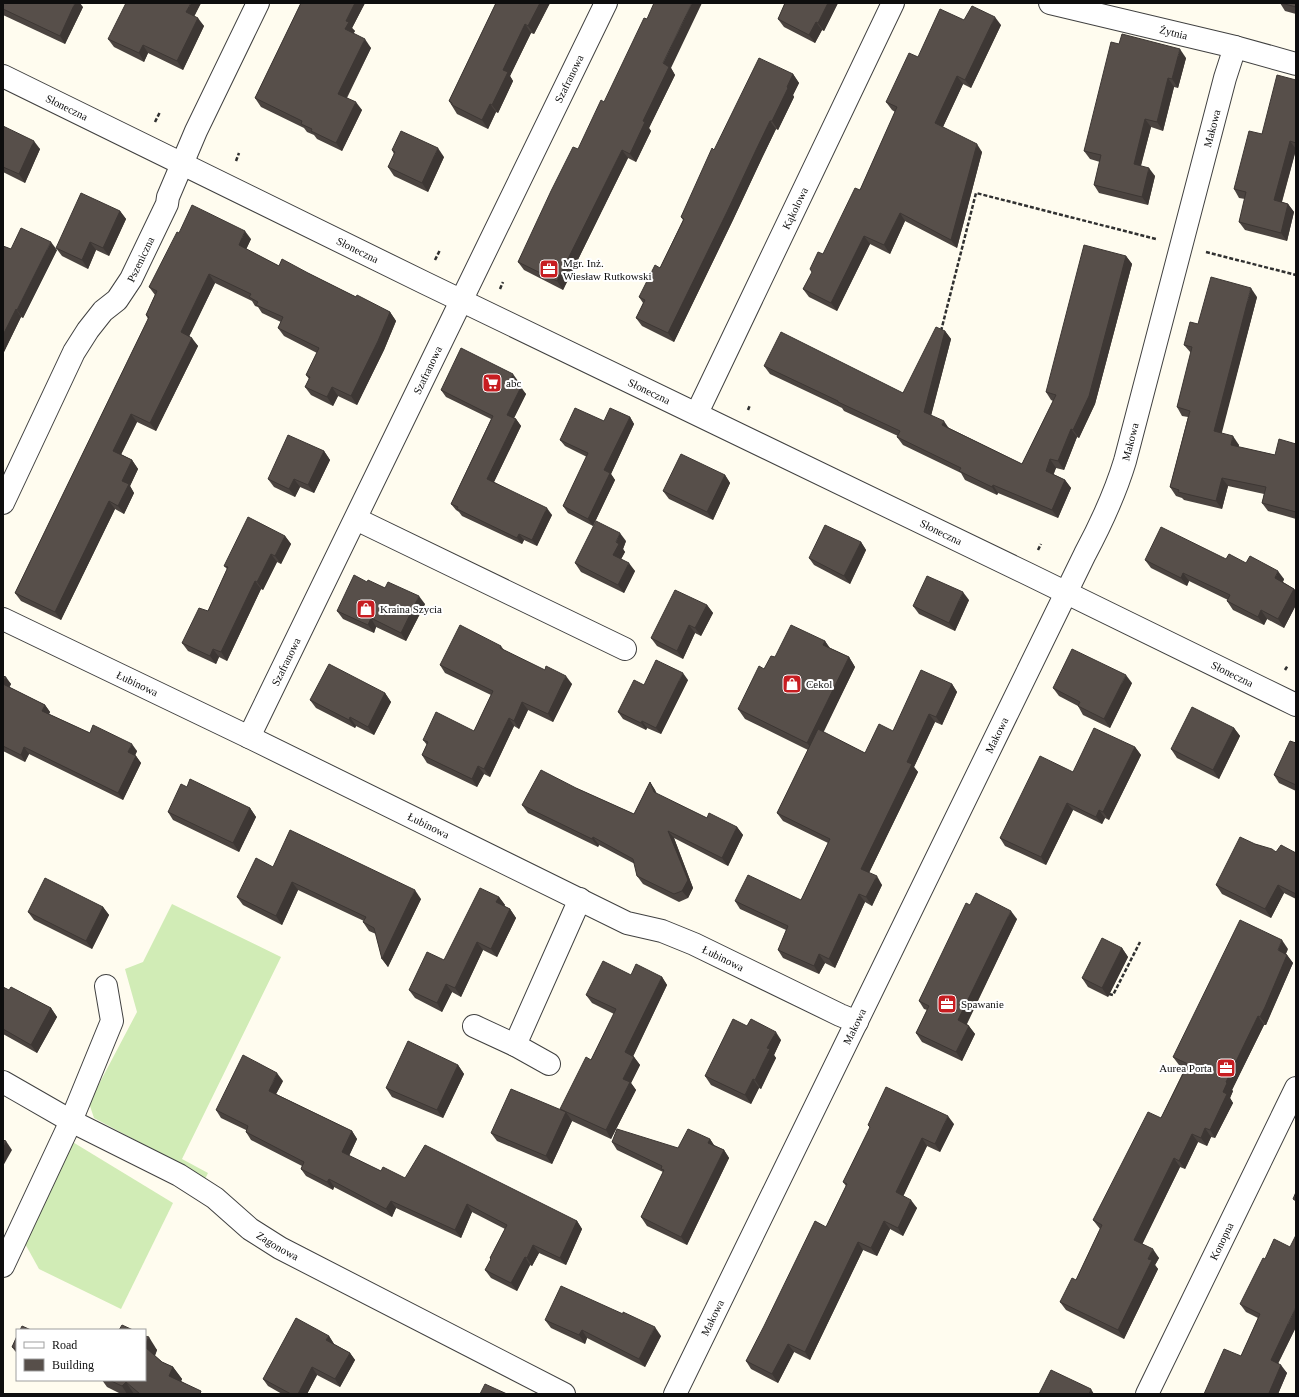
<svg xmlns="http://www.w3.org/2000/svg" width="1299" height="1397" viewBox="0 0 1299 1397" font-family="Georgia,serif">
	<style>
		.grass { fill: #d1ecb6 }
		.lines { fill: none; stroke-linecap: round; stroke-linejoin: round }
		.minor-casing { stroke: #414141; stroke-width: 24 }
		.path { stroke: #303030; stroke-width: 2.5; stroke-dasharray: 4 2; stroke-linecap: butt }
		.minor { stroke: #fff; stroke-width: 22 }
		.wall { fill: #4b4440 }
		.shaded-wall { fill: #3d3734 }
		.building { fill: #574f4a; stroke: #3d3734 }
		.labels { text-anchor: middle; stroke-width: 4; stroke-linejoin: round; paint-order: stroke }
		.street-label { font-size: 11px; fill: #0e0e0e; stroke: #fff }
		.poi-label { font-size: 11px; fill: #0e0e0e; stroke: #fff; text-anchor: start }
	</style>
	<rect width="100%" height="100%" fill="#fffcef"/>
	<!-- grass -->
	<g class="grass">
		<polygon points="172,904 281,957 182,1159 208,1173 205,1179 197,1173 94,1118 89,1103 137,1012 125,969 143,962"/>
		<polygon points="71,1141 173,1203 121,1309 39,1269 23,1240"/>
	</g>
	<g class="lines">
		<!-- minor casing -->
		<g class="minor-casing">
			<g id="minor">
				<path id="s1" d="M1050,3L1235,47L1296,64"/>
				<path id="s2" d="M3,76L425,283L1028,574L1296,705"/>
				<path id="s3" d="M697,413L893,3"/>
				<path id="s4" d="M3,503L74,352L88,330L103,311L117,300L131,279L167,204L168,197L196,131L258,3"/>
				<polyline points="356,519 625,649"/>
				<path id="s5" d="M3,619L249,737L627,923L662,931L694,944L840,1015L857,1022"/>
				<path id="s6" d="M249,737C369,493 486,247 606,3"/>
				<polyline points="474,1026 515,1045"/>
				<polyline points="549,1064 515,1045 580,899"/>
				<path id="s7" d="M3,1082L71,1121L179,1175L215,1198L250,1229L280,1248L564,1394"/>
				<polyline points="3,1266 71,1121 112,1021 106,986"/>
				<path id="s8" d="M675,1394L1085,554C1101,524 1115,494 1125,461L1225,78L1235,47"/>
				<path id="s9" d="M1147,1394L1296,1088"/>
			</g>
		</g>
		<!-- path -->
		<g class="path">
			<polyline points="155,122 160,112"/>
			<polyline points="236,161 239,153"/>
			<polyline points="1206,252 1296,275"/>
			<polyline points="435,260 440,250"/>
			<polyline points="500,289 503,282"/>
			<polyline points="941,331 976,193 1156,239"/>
			<polyline points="748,410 750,405"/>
			<polyline points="1038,550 1041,544"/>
			<polyline points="1285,670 1288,665"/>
			<polyline points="1109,994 1113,995 1140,942"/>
		</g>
		<!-- minor -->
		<use href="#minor" class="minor"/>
	</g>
	<!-- wall -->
	<g class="wall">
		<polygon points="3,3 83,7 65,44 3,15"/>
		<polygon points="201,3 194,16 204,26 183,70 148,53 144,62 114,47 108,39"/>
		<polygon points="301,3 365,3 352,28 355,31 353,33 371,48 347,98 362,110 342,151 317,139 314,135 307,132 304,128 261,107 255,98"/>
		<polygon points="496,3 550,3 534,34 531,33 510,76 513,81 498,113 496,112 488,129 457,114 449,101"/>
		<polygon points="785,3 838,3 824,31 822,30 815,43 784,27 778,19"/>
		<polygon points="1280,3 1296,3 1296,14 1285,11"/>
		<polygon points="964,20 1001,25 971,88 963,84 943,127 982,152 957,248 905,221 890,254 870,244 837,311 809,297 803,289 860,190 895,112 892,110 886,102 918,57"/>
		<polygon points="1119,44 1186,58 1178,88 1174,87 1163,131 1151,127 1141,166 1155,176 1148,205 1099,193 1094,185 1100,162 1090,159 1084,151"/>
		<polygon points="671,68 675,75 649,128 651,131 636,162 628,158 563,290 524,270 518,262 604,102"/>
		<polygon points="793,74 799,83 793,95 794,97 778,130 776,129 762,158 733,220 674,342 642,326 636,318 643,303 639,297 660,268 683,220 681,217 714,150"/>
		<polygon points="1296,80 1296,150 1282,202 1288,204 1294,212 1287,241 1245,230 1239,222 1245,199 1239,198 1234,189 1262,134"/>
		<polygon points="3,126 40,149 25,183 3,172"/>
		<polygon points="392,150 444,157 428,192 394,176 388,167 394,154"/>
		<polygon points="120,211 126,219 109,256 96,250 88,269 62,256 56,248"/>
		<polygon points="179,233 251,239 246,249 279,266 308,273 356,297 390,312 396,321 384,350 357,405 338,396 333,406 311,395 305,387 309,379 306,375 317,353 284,336 278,328 281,322 262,313 258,307 255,306 252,301 215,283 189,336 198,346 156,431 137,422 121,454 132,460 138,469 130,486 134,493 124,514 115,509 61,620 21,601 15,593 148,319 146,315 155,295 149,287"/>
		<polygon points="3,246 11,249 57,250 23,318 21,317 3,354"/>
		<polygon points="1126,256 1132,264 1095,404 1079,438 1077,437 1064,470 1056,468 1053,474 1065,480 1071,488 1058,518 998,493 997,495 965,480 961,473 903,445 897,437 898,436 844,411 842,408 770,374 764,366 903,393 945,331 951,339 931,415 949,428 1022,464 1053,401 1051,400 1046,392"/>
		<polygon points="1257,297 1221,433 1239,445 1238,447 1275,455 1296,444 1296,519 1268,511 1262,503 1264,494 1228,486 1222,509 1184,500 1182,498 1176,496 1170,487 1188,417 1182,416 1177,407 1191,353 1184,345 1198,324"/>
		<polygon points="518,381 516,385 526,394 514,418 516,419 521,426 494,482 552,515 537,546 524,540 522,544 462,516 459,512 456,510 451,504 491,419 446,397 441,390"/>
		<polygon points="630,417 634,424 611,474 615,480 593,526 568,513 563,506 587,457 565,446 560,440 604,421"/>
		<polygon points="324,451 330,460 314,493 300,487 295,497 274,487 268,479"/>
		<polygon points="725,475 730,483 713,520 669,499 663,491"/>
		<polygon points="285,536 291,544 281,564 277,562 263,590 261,589 227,661 219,657 216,664 188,651 182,643 208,611 227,569 224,566"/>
		<polygon points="626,541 623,549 625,552 621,559 635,571 624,593 581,572 575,563"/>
		<polygon points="861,542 866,550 850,584 814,565 809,558"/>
		<polygon points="1226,559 1246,563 1284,579 1283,582 1294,589 1296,591 1296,605 1284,628 1267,619 1264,625 1233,610 1227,601 1228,600 1189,581 1187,586 1151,568 1145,560"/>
		<polygon points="367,582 385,588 425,604 406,641 376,627 374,633 343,619 337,611"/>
		<polygon points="969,600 955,631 919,614 913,606"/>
		<polygon points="707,605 713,613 701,636 695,633 683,659 657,646 651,638"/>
		<polygon points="825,641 830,648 849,657 855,667 823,732 865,753 893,731 952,684 957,692 942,725 935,722 914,767 918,772 869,873 882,885 872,906 865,902 835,968 825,963 819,974 783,958 778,950 786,930 740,909 735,901 801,900 828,843 783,821 777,813 808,750 745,719 738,709 764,669 775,657"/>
		<polygon points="501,646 504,650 572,684 553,722 528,710 519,729 514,726 490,777 484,774 477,787 427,763 422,755 427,745 423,740 474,731 491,695 445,673 440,665"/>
		<polygon points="3,676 11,684 9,687 45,705 50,712 49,714 90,733 137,751 135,756 136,756 141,763 123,800 29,754 25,762 3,751"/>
		<polygon points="688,680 661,734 647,728 646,730 623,719 618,712 644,685"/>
		<polygon points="1132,683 1110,728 1083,715 1078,706 1059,696 1053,688"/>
		<polygon points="385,693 391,702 374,735 356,726 355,728 316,708 310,700"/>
		<polygon points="1234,728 1240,736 1219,779 1177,758 1171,749"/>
		<polygon points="1296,743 1296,791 1279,783 1274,775"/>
		<polygon points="1135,747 1141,755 1109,820 1105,818 1102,824 1073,810 1046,865 1005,846 1000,838 1073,772"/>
		<polygon points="650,782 655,790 657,794 707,818 737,827 743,835 728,866 674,838 693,888 688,898 679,902 643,884 637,876 635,864 599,845 598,847 528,813 522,805 576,788 634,814"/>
		<polygon points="187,787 250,808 256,817 239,852 173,820 168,812"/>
		<polygon points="1255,844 1276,852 1296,853 1296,899 1284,893 1271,918 1222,894 1216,885"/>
		<polygon points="273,867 421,899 388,967 382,959 376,934 369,931 363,922 364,921 298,890 282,925 243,905 237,897"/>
		<polygon points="499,897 505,905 504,906 510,909 516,918 497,957 483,950 461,997 452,992 442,1012 415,998 409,990 444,960"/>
		<polygon points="970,905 1017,919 967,1024 975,1034 962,1061 922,1042 916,1033 927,1010 924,1009 919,1001"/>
		<polygon points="103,907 109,915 92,949 34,920 28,912"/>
		<polygon points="1122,948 1128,957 1108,997 1088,987 1082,978"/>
		<polygon points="1288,949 1286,954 1287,955 1293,963 1270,1015 1266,1025 1264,1025 1232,1090 1233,1091 1230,1098 1233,1103 1215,1138 1211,1137 1207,1146 1198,1142 1185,1169 1180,1167 1142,1244 1159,1258 1155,1265 1158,1269 1124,1339 1066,1310 1060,1302 1076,1280 1100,1229 1093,1220 1161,1118 1185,1068 1179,1065 1173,1057"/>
		<polygon points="631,975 662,977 667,985 633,1056 634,1057 640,1065 631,1083 636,1090 611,1139 572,1121 552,1164 497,1141 491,1133 560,1110 591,1060 614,1014 592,1003 586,995"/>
		<polygon points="3,987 9,990 51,1008 57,1017 37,1053 3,1034"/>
		<polygon points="747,1026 781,1040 774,1055 776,1058 769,1071 761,1089 759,1088 751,1104 711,1085 705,1076"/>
		<polygon points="458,1065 464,1074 443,1118 392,1097 386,1088"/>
		<polygon points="283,1081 276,1094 352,1131 357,1139 349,1156 381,1171 405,1178 577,1221 582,1229 566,1265 539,1253 532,1266 530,1265 517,1291 491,1278 485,1270 491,1259 490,1258 505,1229 472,1212 461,1238 396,1208 392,1217 334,1187 333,1190 306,1176 301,1169 302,1166 251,1140 246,1132 246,1130 221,1118 216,1110"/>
		<polygon points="954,1124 940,1152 927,1146 903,1196 917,1208 903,1236 890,1229 877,1256 863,1250 810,1360 794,1352 778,1383 751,1369 746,1361 826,1227 846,1186 843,1182 870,1128 868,1125"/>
		<polygon points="710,1139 714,1145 724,1150 729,1158 687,1245 647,1226 641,1217 663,1172 617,1150 612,1142 678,1148"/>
		<polygon points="1240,1304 1296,1327 1278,1363 1287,1373 1278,1394 1204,1394 1241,1356 1258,1318 1246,1312"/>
		<polygon points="545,1320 661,1336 645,1367 587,1338 585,1344 551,1328"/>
		<polygon points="17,1336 17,1353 15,1351 12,1347"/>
		<polygon points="145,1336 157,1350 155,1356 162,1362 173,1367 182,1379 181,1381 203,1394 121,1394 107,1387 102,1380 145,1380"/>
		<polygon points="329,1336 334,1344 350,1353 355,1360 340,1387 317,1375 307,1394 282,1394 268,1386 263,1379"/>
	</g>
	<!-- shaded-wall -->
	<g class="shaded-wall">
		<polygon points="75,3 80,3 83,7 65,44 60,36"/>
		<polygon points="191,3 201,3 192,21 186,12"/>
		<polygon points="355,3 365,3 352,28 355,31 351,38 345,29 346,21"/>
		<polygon points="540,3 550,3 534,34 528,26"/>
		<polygon points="692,3 702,3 671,68 675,75 649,128 651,131 636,162 630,154 643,121 663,63"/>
		<polygon points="828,3 838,3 824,31 818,23"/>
		<polygon points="995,17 1001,25 971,88 965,80"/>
		<polygon points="198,18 204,26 183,70 177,61"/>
		<polygon points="816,22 822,30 815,43 809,35"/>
		<polygon points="525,24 531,33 510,76 513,81 498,113 492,105 503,70"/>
		<polygon points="365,39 371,48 344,102 338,94"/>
		<polygon points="143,45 148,53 144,62 139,53"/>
		<polygon points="1180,49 1186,58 1178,88 1172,79"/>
		<polygon points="793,74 799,83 793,95 794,97 778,130 772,121"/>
		<polygon points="957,76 963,84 941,131 935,123"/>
		<polygon points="1168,78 1174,87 1163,131 1157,122"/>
		<polygon points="356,102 362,110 342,151 336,143"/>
		<polygon points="490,104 496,112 488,129 482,120"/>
		<polygon points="1145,119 1151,127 1139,172 1134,164"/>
		<polygon points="770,121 776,129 762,158 733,220 674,342 668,333 756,150"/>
		<polygon points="34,141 40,149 25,183 19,174"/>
		<polygon points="1290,141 1296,149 1280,208 1274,200"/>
		<polygon points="977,144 982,152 957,248 951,240"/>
		<polygon points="438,148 444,157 428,192 422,183"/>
		<polygon points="622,150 628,158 563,290 557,281"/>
		<polygon points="1149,168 1155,176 1148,205 1142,197"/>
		<polygon points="1288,204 1294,212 1287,241 1281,233"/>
		<polygon points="120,211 126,219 109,256 103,248"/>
		<polygon points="900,213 905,221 890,254 884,245"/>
		<polygon points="245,231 251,239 244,254 239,245"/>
		<polygon points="864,236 870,244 837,311 831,303"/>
		<polygon points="51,242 57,250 23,318 17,310"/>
		<polygon points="90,242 96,250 88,269 82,260"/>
		<polygon points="1126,256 1132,264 1095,404 1079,438 1073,430"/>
		<polygon points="209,274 215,283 187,341 181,332"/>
		<polygon points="1251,288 1257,297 1220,440 1214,431"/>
		<polygon points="16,309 21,317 3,354 3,335"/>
		<polygon points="390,312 396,321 384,350 357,405 351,396"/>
		<polygon points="945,331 951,339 930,420 924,412"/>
		<polygon points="192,338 198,346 156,431 150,423"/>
		<polygon points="513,374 518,381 514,389 509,382"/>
		<polygon points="332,387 338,396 333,406 327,397"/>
		<polygon points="521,387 526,394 512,422 507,415"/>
		<polygon points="131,414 137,422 119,459 113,451"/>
		<polygon points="630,417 634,424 611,474 615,480 593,526 588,519 604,470"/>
		<polygon points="516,419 521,426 492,486 487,479"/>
		<polygon points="944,421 950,430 942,425"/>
		<polygon points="1071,429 1077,437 1064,470 1058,461"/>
		<polygon points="1233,436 1239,445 1237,453 1231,445"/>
		<polygon points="324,451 330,460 314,493 308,485"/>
		<polygon points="1050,459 1056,468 1052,479 1046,471"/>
		<polygon points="132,460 138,469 130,486 134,493 124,514 118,506 122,481"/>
		<polygon points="725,475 730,483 713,520 707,512"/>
		<polygon points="1222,478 1228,486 1222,509 1216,501"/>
		<polygon points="294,479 300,487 295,497 289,489"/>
		<polygon points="1065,480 1071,488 1058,518 1052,510"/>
		<polygon points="993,485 998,493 997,495 992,487"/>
		<polygon points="109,501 115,509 61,620 55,612"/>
		<polygon points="547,508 552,515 537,546 532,540"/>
		<polygon points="620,533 626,541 623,549 625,552 619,563 613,555 616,542"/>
		<polygon points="519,534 524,540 522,544 517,538"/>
		<polygon points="285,536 291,544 281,564 275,556"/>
		<polygon points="861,542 866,550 850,584 844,576"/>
		<polygon points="271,554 277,562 263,590 257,582"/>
		<polygon points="629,563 635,571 624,593 618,585"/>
		<polygon points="1278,571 1284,579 1281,586 1275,578"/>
		<polygon points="1183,573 1189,581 1187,586 1181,578"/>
		<polygon points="255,581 261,589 227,661 221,652"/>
		<polygon points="1294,589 1296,591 1296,605 1284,628 1278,619"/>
		<polygon points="963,592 969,600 955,631 949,623"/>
		<polygon points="419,596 425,604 406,641 401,633"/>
		<polygon points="707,605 713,613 701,636 695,628"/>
		<polygon points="1261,610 1267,619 1264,625 1258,617"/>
		<polygon points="371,618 376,627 374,633 368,625"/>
		<polygon points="689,625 695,633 683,659 677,651"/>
		<polygon points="825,641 831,651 823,645"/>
		<polygon points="213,649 219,657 216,664 210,656"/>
		<polygon points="849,657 855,667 814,752 807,743"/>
		<polygon points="683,673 688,680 661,734 656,728"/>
		<polygon points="1126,675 1132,683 1110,728 1104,719"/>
		<polygon points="566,676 572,684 553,722 548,714"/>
		<polygon points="6,677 11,684 8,691 3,684 3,683"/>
		<polygon points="952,684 957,692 942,725 936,717"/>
		<polygon points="385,693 391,702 374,735 368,727"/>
		<polygon points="522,702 528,710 519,729 514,721"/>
		<polygon points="45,705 50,712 47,718 42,711"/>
		<polygon points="929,714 935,722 914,767 918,772 867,877 861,869 907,762"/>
		<polygon points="350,717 356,726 355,728 349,720"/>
		<polygon points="509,718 514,726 490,777 484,769"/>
		<polygon points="642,721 647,728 646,730 641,723"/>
		<polygon points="1234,728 1240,736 1219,779 1213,770"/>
		<polygon points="132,744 137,751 133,759 128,752"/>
		<polygon points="24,747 29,754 25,762 21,755"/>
		<polygon points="1135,747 1141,755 1109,820 1103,812"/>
		<polygon points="136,756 141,763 123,800 118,793"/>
		<polygon points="478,766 484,774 477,787 472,779"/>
		<polygon points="650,782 655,790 659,800 654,792"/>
		<polygon points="1067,803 1073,810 1046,865 1041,857"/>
		<polygon points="250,808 256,817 239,852 233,843"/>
		<polygon points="1099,810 1105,818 1102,824 1096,817"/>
		<polygon points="737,827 743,835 728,866 722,858"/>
		<polygon points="668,831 674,838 693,888 688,898 682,891"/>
		<polygon points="593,837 599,845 598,847 592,839"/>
		<polygon points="877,876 882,885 872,906 866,897"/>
		<polygon points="292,882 298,890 282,925 276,916"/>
		<polygon points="1278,885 1284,893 1271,918 1265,909"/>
		<polygon points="415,890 421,899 388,967 382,959"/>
		<polygon points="859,894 865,902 835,968 829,959"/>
		<polygon points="499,897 505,905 502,911 496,902"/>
		<polygon points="103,907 109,915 92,949 86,941"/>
		<polygon points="510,909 516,918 497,957 491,949"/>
		<polygon points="1011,911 1017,919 964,1029 958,1020"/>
		<polygon points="1282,940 1288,949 1283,958 1278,950"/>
		<polygon points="477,942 483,950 461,997 455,988"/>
		<polygon points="1122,948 1128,957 1108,997 1102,988"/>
		<polygon points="819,954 825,963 819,974 814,966"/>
		<polygon points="1287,955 1293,963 1266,1025 1260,1017"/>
		<polygon points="662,977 667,985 631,1061 625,1052"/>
		<polygon points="446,984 452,992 442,1012 437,1003"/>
		<polygon points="51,1008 57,1017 37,1053 31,1045"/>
		<polygon points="1258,1016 1264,1025 1232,1090 1233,1091 1230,1098 1233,1103 1215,1138 1210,1130 1226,1082"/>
		<polygon points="969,1026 975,1034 962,1061 956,1052"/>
		<polygon points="776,1032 781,1040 774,1055 776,1058 761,1089 755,1080 767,1048"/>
		<polygon points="634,1057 640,1065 631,1083 636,1090 611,1139 606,1130 623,1079"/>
		<polygon points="458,1065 464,1074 443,1118 437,1110"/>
		<polygon points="277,1073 283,1081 274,1098 269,1091"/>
		<polygon points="753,1079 759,1088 751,1104 745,1095"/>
		<polygon points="566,1112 572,1121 552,1164 546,1156"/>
		<polygon points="948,1116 954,1124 940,1152 935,1144"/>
		<polygon points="1205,1128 1211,1137 1207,1146 1201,1138"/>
		<polygon points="352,1131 357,1139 347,1160 342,1152"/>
		<polygon points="1192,1134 1198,1142 1185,1169 1179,1161"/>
		<polygon points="922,1138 927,1146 901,1201 896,1192"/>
		<polygon points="710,1139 715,1147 708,1143"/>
		<polygon points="6,1141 12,1150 3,1166 3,1147"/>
		<polygon points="724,1150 729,1158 687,1245 681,1237"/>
		<polygon points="1174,1158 1180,1167 1140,1249 1134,1240"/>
		<polygon points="329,1179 334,1187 333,1190 327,1182"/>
		<polygon points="911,1200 917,1208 903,1236 898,1228"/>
		<polygon points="391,1201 396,1208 392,1217 386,1209"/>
		<polygon points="467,1204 472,1212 461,1238 455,1230"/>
		<polygon points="577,1221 582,1229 566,1265 560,1258"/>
		<polygon points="884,1221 890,1229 877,1256 871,1248"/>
		<polygon points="858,1242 863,1250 810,1360 805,1352"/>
		<polygon points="533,1245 539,1253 532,1266 527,1258"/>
		<polygon points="1153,1249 1159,1258 1155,1265 1158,1269 1124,1339 1118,1330"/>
		<polygon points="525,1257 530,1265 517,1291 511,1283"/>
		<polygon points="1296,1307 1296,1327 1276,1368 1271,1360"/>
		<polygon points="655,1327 661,1336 645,1367 639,1359"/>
		<polygon points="582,1330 587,1338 585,1344 579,1335"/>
		<polygon points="329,1336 334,1344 332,1348 326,1340"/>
		<polygon points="149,1337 157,1350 153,1359 145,1348 145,1345"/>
		<polygon points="788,1344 794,1352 778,1383 772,1374"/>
		<polygon points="350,1353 355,1360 340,1387 335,1379"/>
		<polygon points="1281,1365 1287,1373 1278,1394 1270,1394 1269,1393"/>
		<polygon points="173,1367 182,1379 178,1388 169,1376"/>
		<polygon points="312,1367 317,1375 307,1394 298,1394"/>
		<polygon points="126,1382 134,1394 127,1394 122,1386"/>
		<polygon points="1091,1389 1094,1394 1089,1394"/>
	</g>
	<!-- building -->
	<g class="building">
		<polygon points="3,3 75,3 60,36 3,9"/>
		<polygon points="126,3 191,3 186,12 198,18 177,61 143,45 139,53 108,39"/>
		<polygon points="301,3 355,3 346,21 349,22 345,29 365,39 338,94 356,102 336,143 311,131 312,129 301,124 302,121 255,98"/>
		<polygon points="496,3 540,3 528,26 525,24 503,70 508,72 492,105 490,104 482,120 452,105 452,103 449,101"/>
		<polygon points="654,3 692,3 663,63 669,67 643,121 645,122 630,154 622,150 557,281 518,262 551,191 573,147 578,149 601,100 604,102 644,18 647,19"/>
		<polygon points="785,3 828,3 818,23 816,22 809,35 778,19"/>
		<polygon points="1281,3 1296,3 1296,7"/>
		<polygon points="972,6 995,17 965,80 957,76 935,123 977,144 951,240 900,213 884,245 864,236 831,303 803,289 812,272 810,269 818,252 823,254 855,188 860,190 897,107 886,102 909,53 918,57 940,9 964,20"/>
		<polygon points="1122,34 1180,49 1172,79 1168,78 1157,122 1145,119 1134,164 1149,168 1142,197 1094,185 1101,155 1084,151 1111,42 1119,44"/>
		<polygon points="759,58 793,74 787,87 788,88 772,121 770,121 756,150 727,212 668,333 636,318 645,300 639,297 655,265 660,268 684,219 681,217 712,148 714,150"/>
		<polygon points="1277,75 1296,80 1296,143 1290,141 1274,200 1288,204 1281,233 1239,222 1246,192 1234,189 1249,131 1262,134"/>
		<polygon points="3,126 34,141 19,174 3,167"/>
		<polygon points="401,131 438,148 422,183 388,167 395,152 392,150"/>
		<polygon points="81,193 120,211 103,248 90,242 82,260 56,248"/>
		<polygon points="192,205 245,231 239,245 279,266 282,259 308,273 356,297 357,295 390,312 378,341 351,396 332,387 327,397 305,387 310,377 306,375 319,348 278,328 283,317 256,305 258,302 249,297 251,294 209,274 181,332 192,338 150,423 131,414 113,451 132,460 122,481 129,484 118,506 109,501 55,612 15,593 149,317 146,315 157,291 149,287 177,232 179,233"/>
		<polygon points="21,228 51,242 17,310 16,309 3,335 3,246 11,249"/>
		<polygon points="1084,245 1126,256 1089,396 1073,430 1071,429 1058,461 1050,459 1046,471 1065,480 1052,510 993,485 992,487 959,471 961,468 897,437 900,431 838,402 838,401 764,366 781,332 903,393 936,327 945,331 924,412 944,421 942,425 1022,464 1056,395 1046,392"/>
		<polygon points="1211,277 1251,288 1214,431 1233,436 1231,445 1275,455 1279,439 1296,444 1296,512 1262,503 1266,487 1222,478 1216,501 1178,492 1179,490 1170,487 1190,411 1177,407 1192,347 1184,345 1190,322 1198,324"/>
		<polygon points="461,348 513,374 509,382 521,387 507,415 516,419 487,479 547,508 532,540 519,534 517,538 457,509 458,507 451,504 493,416 441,390"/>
		<polygon points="575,408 604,421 610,408 630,417 604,470 610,473 588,519 563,506 588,453 560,440"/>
		<polygon points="288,435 324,451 308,485 294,479 289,489 268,479"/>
		<polygon points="681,454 725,475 707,512 663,491"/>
		<polygon points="248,517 285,536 275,556 271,554 257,582 255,581 221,652 213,649 210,656 182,643 199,608 208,611 228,567 224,566"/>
		<polygon points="596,521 620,533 616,542 619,544 613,555 629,563 618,585 575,563"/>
		<polygon points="825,525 861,542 844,576 809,558"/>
		<polygon points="1161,527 1226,559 1229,554 1246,563 1250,556 1278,571 1275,578 1294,589 1278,619 1261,610 1258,617 1227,601 1230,595 1183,573 1181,578 1145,560"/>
		<polygon points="354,575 367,582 368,580 385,588 388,582 419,596 401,633 371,618 368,625 337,611"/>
		<polygon points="927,576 963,592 949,623 913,606"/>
		<polygon points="675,590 707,605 695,628 689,625 677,651 651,638"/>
		<polygon points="460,625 501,646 500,648 545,670 546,666 566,676 548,714 522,702 514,721 509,718 484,769 478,766 472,779 422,755 428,742 423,740 436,712 474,731 493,691 440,665"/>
		<polygon points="791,625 825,641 823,645 849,657 807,743 738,709 759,666 764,669 771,656 775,657"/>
		<polygon points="1072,649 1126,675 1104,719 1078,706 1080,702 1053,688"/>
		<polygon points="656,660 683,673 656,728 642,721 641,723 618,712 634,680 644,685"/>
		<polygon points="329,664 385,693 368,727 350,717 349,720 310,700"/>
		<polygon points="921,670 952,684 936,717 929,714 907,762 912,764 861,869 877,876 866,897 859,894 829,959 819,954 814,966 778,950 788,926 735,901 748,875 801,900 830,839 777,813 818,729 865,753 879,724 893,731"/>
		<polygon points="3,676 6,677 3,683"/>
		<polygon points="3,684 45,705 42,711 90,733 93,725 132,744 128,752 136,756 118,793 24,747 21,755 3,746"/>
		<polygon points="1192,707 1234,728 1213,770 1171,749"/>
		<polygon points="1094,728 1135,747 1103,812 1099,810 1096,817 1067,803 1041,857 1000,838 1040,756 1073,772"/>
		<polygon points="1290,741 1296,743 1296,785 1274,775"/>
		<polygon points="541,770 576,788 634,814 650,782 654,792 707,818 709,813 737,827 722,858 668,831 688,880 682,891 674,894 637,876 633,859 593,837 592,839 522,805"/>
		<polygon points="190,779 250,808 233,843 168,812 181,784 187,787"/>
		<polygon points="290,830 415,890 382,959 374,928 363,922 366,917 292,882 276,916 237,897 256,858 273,867"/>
		<polygon points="1240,837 1255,844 1272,849 1276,852 1281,845 1296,853 1296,894 1278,885 1265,909 1216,885"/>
		<polygon points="45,878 103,907 86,941 28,912"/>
		<polygon points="480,888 499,897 496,902 510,909 491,949 477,942 455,988 446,984 437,1003 409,990 427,952 444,960"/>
		<polygon points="976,893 1011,911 958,1020 969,1026 956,1052 916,1033 929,1006 919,1001 966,903 970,905"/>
		<polygon points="1240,920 1282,940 1278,950 1287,955 1265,1007 1260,1017 1258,1016 1226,1082 1227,1083 1223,1092 1227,1094 1210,1130 1205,1128 1201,1138 1192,1134 1179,1161 1174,1158 1134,1240 1153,1249 1148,1259 1152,1260 1118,1330 1060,1302 1072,1278 1076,1280 1102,1225 1093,1220 1148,1112 1161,1118 1188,1064 1173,1057"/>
		<polygon points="1102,938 1122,948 1102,988 1082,978"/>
		<polygon points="603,961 631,975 636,964 662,977 625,1052 634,1057 623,1079 630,1082 606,1130 560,1109 586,1057 591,1060 616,1009 586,995"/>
		<polygon points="3,987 9,990 11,987 51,1008 31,1045 3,1029"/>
		<polygon points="733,1019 747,1026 751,1019 776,1032 767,1048 770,1049 763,1063 755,1080 753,1079 745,1095 705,1076"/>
		<polygon points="408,1041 458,1065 437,1110 386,1088"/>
		<polygon points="243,1055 277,1073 269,1091 352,1131 342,1152 381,1171 383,1167 405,1178 425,1145 577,1221 560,1258 533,1245 527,1258 525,1257 511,1283 485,1270 491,1259 490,1258 507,1225 467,1204 455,1230 391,1201 386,1209 329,1179 327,1182 301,1169 304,1162 246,1132 248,1126 216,1110"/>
		<polygon points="886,1087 948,1116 935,1144 922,1138 896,1192 911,1200 898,1228 884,1221 871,1248 858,1242 805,1352 788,1344 772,1374 746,1361 764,1326 815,1221 826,1227 847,1184 843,1182 870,1127 868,1125"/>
		<polygon points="511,1089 566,1112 546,1156 491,1133"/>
		<polygon points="617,1129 678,1148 688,1129 710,1139 708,1143 724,1150 681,1237 641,1217 664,1170 661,1169 662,1166 612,1142"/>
		<polygon points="3,1140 6,1141 3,1147"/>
		<polygon points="1296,1192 1296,1201 1293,1199"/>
		<polygon points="1296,1235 1296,1307 1271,1360 1281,1365 1269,1393 1271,1394 1204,1394 1224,1349 1241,1356 1260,1314 1240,1304 1263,1258 1265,1259 1274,1239 1290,1247"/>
		<polygon points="561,1286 623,1314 623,1312 655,1327 639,1359 582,1330 579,1335 545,1320"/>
		<polygon points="296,1318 329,1336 326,1340 350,1353 335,1379 312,1367 298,1394 291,1394 263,1379"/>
		<polygon points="122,1325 133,1330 119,1330"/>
		<polygon points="22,1326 31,1330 20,1330"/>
		<polygon points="17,1336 17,1350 12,1347"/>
		<polygon points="145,1336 149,1337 145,1345"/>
		<polygon points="145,1347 162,1362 173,1367 169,1376 201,1391 200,1394 140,1394 126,1382 122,1386 109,1380 145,1380"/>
		<polygon points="1051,1370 1091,1389 1089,1394 1039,1394"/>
		<polygon points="485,1384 507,1394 480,1394"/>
	</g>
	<!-- icons -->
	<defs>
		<g id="office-square" transform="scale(1)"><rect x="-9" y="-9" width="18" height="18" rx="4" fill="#c71d21" stroke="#fff"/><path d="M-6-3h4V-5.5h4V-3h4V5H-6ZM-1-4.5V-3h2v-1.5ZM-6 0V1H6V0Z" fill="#fff"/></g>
		<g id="supermarket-square" transform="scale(1)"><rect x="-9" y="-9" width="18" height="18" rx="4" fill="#c71d21" stroke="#fff"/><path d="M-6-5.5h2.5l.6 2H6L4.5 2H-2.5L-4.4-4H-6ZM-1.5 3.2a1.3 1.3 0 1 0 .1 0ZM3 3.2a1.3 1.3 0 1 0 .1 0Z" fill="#fff"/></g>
		<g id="shop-square" transform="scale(1)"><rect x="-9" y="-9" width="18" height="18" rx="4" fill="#c71d21" stroke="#fff"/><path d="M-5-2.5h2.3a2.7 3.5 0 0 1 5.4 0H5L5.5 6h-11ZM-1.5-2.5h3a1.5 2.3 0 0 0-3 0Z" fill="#fff"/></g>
	</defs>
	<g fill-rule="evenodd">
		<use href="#office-square" x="549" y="269"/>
		<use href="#supermarket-square" x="492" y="383"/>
		<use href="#shop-square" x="366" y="609"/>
		<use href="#shop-square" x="792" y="684"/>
		<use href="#office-square" x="947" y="1004"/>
		<use href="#office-square" x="1226" y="1068"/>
	</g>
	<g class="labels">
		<!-- street labels -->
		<g class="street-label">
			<text dy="4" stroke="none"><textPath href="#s1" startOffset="127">Żytnia</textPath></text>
			<text dy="4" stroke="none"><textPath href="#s6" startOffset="732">Szafranowa</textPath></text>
			<text dy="4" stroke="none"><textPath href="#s2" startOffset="71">Słoneczna</textPath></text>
			<text dy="4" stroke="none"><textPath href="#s8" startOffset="1380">Makowa</textPath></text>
			<text dy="4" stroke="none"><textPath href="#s3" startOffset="227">Kąkolowa</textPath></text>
			<text dy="4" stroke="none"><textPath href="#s2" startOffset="395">Słoneczna</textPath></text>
			<text dy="4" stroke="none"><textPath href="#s4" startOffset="282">Pszeniczna</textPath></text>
			<text dy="4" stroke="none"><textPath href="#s6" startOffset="408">Szafranowa</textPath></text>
			<text dy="4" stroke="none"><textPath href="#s2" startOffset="719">Słoneczna</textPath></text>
			<text dy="4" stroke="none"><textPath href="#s8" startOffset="1056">Makowa</textPath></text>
			<text dy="4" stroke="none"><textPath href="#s2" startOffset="1043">Słoneczna</textPath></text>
			<text dy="4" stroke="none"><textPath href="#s6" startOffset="84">Szafranowa</textPath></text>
			<text dy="4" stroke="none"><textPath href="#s2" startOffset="1367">Słoneczna</textPath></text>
			<text dy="4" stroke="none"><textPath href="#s5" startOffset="149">Łubinowa</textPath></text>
			<text dy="4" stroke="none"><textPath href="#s8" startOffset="733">Makowa</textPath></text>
			<text dy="4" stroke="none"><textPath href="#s5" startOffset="473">Łubinowa</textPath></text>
			<text dy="4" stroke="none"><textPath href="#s5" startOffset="797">Łubinowa</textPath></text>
			<text dy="4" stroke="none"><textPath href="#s8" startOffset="409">Makowa</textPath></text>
			<text dy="4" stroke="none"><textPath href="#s9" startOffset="170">Konopna</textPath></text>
			<text dy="4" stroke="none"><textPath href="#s7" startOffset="321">Zagonowa</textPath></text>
			<text dy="4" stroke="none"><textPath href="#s8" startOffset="85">Makowa</textPath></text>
		</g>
		<!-- poi labels -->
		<g class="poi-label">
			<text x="563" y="267">Mgr. Inż.<tspan x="563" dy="13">Wiesław Rutkowski</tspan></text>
			<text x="506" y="387">abc</text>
			<text x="380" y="613">Kraina Szycia</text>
			<text x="806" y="688">Cekol</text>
			<text x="961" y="1008">Spawanie</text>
			<text x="1212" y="1072" text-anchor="end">Aurea Porta</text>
		</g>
	</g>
	<!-- border -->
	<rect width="1299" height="1397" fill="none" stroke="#0e0e0e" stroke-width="8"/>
	<!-- legend -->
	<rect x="16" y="1329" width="130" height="52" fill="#ffffff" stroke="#9f9f9f"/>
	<rect x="24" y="1342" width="20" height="6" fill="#ffffff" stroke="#9f9f9f"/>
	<text x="52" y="1349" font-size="12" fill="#0e0e0e">Road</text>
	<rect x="24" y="1359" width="20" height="12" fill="#574f4a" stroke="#9f9f9f"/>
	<text x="52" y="1369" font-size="12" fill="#0e0e0e">Building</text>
</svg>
